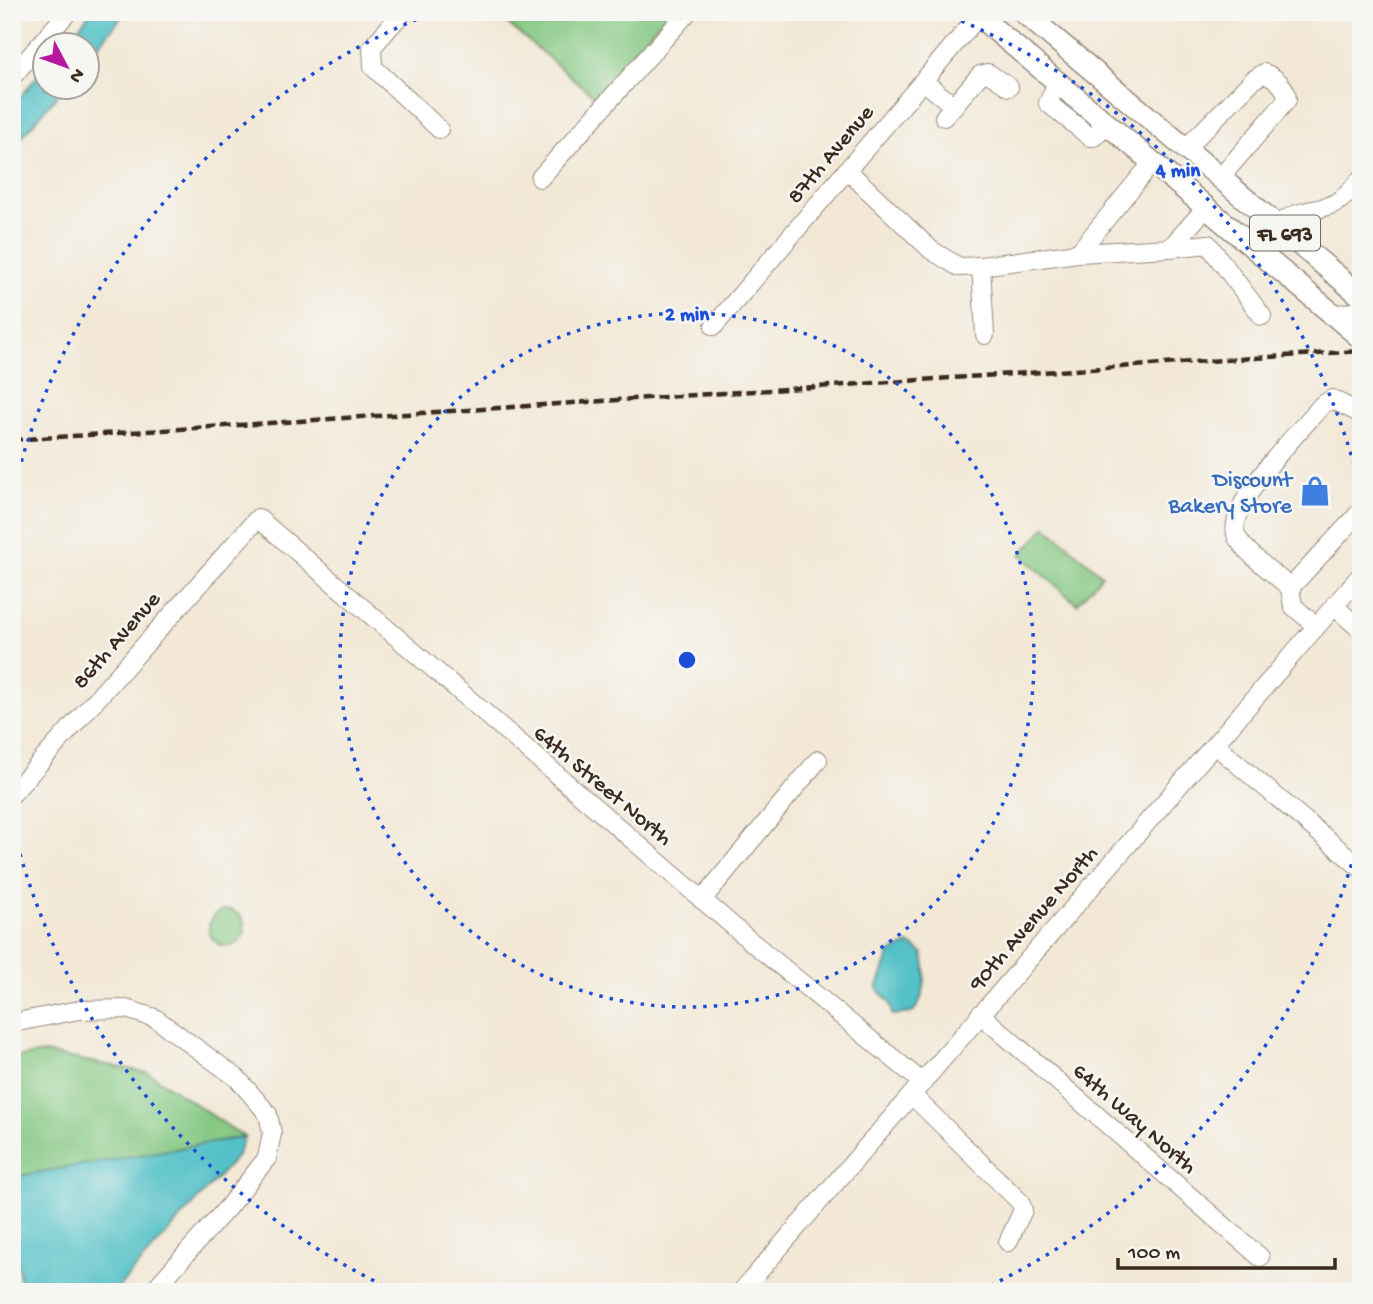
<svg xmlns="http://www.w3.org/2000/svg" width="1373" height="1304" viewBox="0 0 1373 1304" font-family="'Gochi Hand',sans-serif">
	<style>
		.green { fill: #84c882; stroke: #607950; stroke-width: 2 }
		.water { fill: #53c1c7; stroke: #477672; stroke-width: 2 }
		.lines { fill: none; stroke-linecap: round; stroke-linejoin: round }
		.minor-casing { stroke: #96897a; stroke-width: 20 }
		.major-casing { stroke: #96897a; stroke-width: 24 }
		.minor { stroke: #fff; stroke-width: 18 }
		.major { stroke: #fff; stroke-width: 21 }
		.rail { stroke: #3b2a1e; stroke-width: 4.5; stroke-dasharray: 10 5; stroke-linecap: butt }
		.ring { fill: none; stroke: #1d4ed8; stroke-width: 3.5; stroke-dasharray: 3.5 7 }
		.labels { text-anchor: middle; stroke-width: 5; stroke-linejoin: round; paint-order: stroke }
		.shield { fill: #f6f6f2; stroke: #73675e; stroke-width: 2 }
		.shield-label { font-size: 21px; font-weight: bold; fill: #3b2a1e }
		.street-label { font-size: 23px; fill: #3b2a1e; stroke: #f6f6f2 }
		.shop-label { font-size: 23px; fill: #366cbe; stroke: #f6f6f2; text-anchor: end }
		.centre { fill: #1d4ed8; stroke: #f6f6f2; stroke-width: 3.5 }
		.ring-label { font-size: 21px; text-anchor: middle; font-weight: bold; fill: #1d4ed8; stroke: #f6f6f2; stroke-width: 5; stroke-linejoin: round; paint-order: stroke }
	</style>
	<rect width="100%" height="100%" fill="#f6f6f2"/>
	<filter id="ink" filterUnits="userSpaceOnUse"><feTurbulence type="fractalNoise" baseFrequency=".0143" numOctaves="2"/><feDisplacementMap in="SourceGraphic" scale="14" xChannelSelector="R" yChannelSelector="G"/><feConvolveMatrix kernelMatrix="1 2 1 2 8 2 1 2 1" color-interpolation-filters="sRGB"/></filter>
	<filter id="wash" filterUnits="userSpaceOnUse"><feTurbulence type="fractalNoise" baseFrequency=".00686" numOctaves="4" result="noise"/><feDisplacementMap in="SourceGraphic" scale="28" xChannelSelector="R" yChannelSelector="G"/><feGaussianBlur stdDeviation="1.57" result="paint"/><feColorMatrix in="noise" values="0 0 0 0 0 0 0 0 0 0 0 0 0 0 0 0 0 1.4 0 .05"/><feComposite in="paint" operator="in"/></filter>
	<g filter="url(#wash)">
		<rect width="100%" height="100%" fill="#f2e8d5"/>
		<!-- green -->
		<g class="green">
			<polygon points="494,12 668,12 595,97"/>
			<polygon points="1046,526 1102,575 1077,604 1021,555"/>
			<circle cx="227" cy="928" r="18"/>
			<polygon points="44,1053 149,1073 244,1137 12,1177 12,1058"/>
		</g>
		<!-- water -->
		<g class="water">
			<polygon points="91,12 126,12 88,58 88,46 64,45"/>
			<polygon points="45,67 46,88 63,88 12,149 12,107"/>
			<path d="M909,944L923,953C927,974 927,996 912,1013L892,1015L890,1003L877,989L890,953Z"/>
			<polygon points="244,1137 237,1156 114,1292 21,1292 12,1210 12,1177"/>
		</g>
	</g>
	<g filter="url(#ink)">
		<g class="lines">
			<!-- minor casing -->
			<g class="minor-casing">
				<g id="minor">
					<polyline points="403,12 372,47 373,67 439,129"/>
					<polyline points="12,77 68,12"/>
					<polyline points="923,81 954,106"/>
					<polyline points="1057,83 1048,103 1090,137 1094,137 1106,125"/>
					<polyline points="944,117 980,75 988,73 1009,87"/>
					<path d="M1185,149L1253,80L1264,73C1275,77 1287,87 1287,100L1220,178"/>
					<polyline points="1152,163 1078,253 1170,248 1205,209"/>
					<polyline points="847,170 931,250 959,267 981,266"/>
					<polyline points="540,178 688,12"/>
					<path d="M1277,226C1299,207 1312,214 1335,203C1346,198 1353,188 1361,179"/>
					<polyline points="1170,248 1208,244 1262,316"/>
					<polyline points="1331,315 1361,311"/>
					<polyline points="714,326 982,12"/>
					<polyline points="985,335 981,266 1078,253"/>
					<path d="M1361,414L1332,399L1322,405C1303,428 1219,510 1238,539C1250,557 1274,573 1290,588L1361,511"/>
					<polyline points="1290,588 1293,606 1316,626"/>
					<polyline points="1334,606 1361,630"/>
					<polyline points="1215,745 1361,868"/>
					<polyline points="12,794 258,518 748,939 923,1083"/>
					<polyline points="702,900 818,760"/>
					<polyline points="980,1014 1260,1257"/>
					<polyline points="12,1023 79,1010 126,1009 155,1018 237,1078 268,1114 272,1133 267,1158 228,1207 152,1292"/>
					<polyline points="912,1095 1020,1202 1023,1210 1008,1242"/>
					<polyline points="741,1292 1361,575"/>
				</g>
			</g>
			<!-- major casing -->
			<g class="major-casing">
				<g id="major">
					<polyline points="974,12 1361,338"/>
					<polyline points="1023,12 1361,296"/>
				</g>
			</g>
			<!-- minor -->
			<use href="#minor" class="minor"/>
			<!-- major -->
			<use href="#major" class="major"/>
			<!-- rail -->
			<polyline class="rail" points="12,440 1361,351"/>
		</g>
	</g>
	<!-- distance rings -->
	<g class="ring">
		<circle cx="687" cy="660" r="347"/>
		<path d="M1360 834A695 695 0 0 1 981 1290M393 1290A695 695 0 0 1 13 828M13 492A695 695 0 0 1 432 13M942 13A695 695 0 0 1 1360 486"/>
	</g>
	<!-- icons -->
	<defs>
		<g id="shop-bare" transform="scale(2.415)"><path d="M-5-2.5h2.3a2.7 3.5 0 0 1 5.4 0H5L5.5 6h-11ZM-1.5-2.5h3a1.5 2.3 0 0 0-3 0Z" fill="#3f7fe0" stroke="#f6f6f2" stroke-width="2.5" paint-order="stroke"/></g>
	</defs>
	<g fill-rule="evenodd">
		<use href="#shop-bare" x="1315" y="491"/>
	</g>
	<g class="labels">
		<!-- shield labels -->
		<rect class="shield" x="1250" y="215.5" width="70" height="35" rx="5"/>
		<g class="shield-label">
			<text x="1285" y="240">FL 693</text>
		</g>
		<!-- street labels -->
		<g class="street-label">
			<text transform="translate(829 153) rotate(-50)" y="8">87th Avenue</text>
			<text transform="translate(115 639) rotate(-49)" y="8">86th Avenue</text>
			<text transform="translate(604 784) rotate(40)" y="8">64th Street North</text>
			<text transform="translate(1032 917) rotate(-49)" y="8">90th Avenue North</text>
			<text transform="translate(1136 1117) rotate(41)" y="8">64th Way North</text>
		</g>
		<!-- shop labels -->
		<g class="shop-label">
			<text x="1292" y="486">Discount<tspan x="1292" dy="26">Bakery Store</tspan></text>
		</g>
	</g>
	<circle cx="687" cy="660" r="10" class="centre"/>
	<g class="ring-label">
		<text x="1178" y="176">4 min</text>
		<text x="687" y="320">2 min</text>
	</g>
	<!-- margin -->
	<rect width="1373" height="1304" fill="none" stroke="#f6f6f2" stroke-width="42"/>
	<!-- north arrow -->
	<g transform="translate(66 66) rotate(131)"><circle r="33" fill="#f6f6f2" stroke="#aba49d" stroke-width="2"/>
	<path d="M0-5L12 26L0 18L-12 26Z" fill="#b5179e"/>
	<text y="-10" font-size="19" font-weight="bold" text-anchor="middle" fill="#3b2a1e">N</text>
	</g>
	<!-- scale -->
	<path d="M1118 1258v10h217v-10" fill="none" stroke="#3b2a1e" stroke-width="3.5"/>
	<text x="1128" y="1258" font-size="21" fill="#3b2a1e" stroke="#f6f6f2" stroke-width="5" paint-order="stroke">100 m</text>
</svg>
